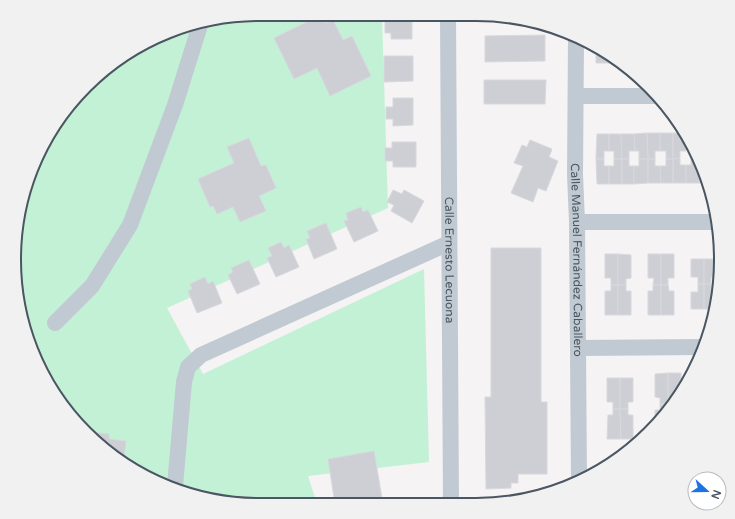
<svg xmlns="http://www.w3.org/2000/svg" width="735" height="519" viewBox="0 0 735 519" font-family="'Varela Round',sans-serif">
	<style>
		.green { fill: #c3f1d5 }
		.building { fill: #cdcfd5; stroke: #d7d9de }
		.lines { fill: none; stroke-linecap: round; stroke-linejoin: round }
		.minor { stroke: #c1cad2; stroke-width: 16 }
		.labels { text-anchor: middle; stroke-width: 3; stroke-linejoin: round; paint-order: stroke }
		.street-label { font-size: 12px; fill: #4a5661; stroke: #fff }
		.rim { fill: none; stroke: #4a5661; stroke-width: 2 }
	</style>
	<rect width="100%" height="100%" fill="#f5f3f3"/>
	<!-- green -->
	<polygon class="green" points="260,14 382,16 388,208 167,308 203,374 424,269 429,462 308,476 317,504 244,504 151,480 75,422 39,368 19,307 16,228 33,165 75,98 123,55 196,22"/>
	<!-- building -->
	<g class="building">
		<polygon points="321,15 326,23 333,20 343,40 352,36 371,76 330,96 317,68 294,79 274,38"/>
		<polygon points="392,16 412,17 412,39 391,39 391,33 385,33 385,19 391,19"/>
		<polygon points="545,35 545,61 485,62 485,36"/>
		<polygon points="596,46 598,47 609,56 609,63 596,63"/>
		<polygon points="384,56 413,56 413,81 384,82"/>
		<polygon points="609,56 618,63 609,63"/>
		<polygon points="484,80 546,80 545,104 484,104"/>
		<polygon points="393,98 413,98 413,125 393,126 393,119 386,119 386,107 393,107"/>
		<polygon points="647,133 660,133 660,151 655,151 655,159 648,159"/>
		<polygon points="647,133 648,159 639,159 639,151 635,151 634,134"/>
		<polygon points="660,133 673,133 673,159 666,159 666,151 660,151"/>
		<polygon points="673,133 681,133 686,142 686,151 680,151 680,158 673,159"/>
		<polygon points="597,134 609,134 609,151 604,151 604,159 596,159"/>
		<polygon points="609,134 621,134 622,159 614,159 614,151 609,151"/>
		<polygon points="621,134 634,134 635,151 629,151 629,159 622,159"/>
		<polygon points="249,138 261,166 266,165 276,188 259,196 266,211 240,222 233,207 217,214 213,206 210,207 198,179 234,163 227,147"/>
		<polygon points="530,140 552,149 549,157 558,161 546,191 538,188 533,202 511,193 523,166 514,163 522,145 527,147"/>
		<polygon points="392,142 416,142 416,167 393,167 393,161 385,161 385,148 392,148"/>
		<polygon points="680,158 680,165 686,165 686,183 673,183 673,159"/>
		<polygon points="691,158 695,159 699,165 699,183 686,183 686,165 691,165"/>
		<polygon points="596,159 604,159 604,166 609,166 609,184 597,184"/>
		<polygon points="614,159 622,159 622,184 609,184 609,166 614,166"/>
		<polygon points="622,159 629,159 629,166 634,166 634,184 622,184"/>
		<polygon points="639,159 648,159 648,183 634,184 634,166 639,166"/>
		<polygon points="648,159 655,159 655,166 660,166 661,183 648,183"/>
		<polygon points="666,159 673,159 673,183 661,183 660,166 666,166"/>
		<polygon points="699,165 708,180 708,183 699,183"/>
		<polygon points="393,190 402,194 404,190 424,201 412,223 391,211 394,205 387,202"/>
		<polygon points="361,207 363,212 368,210 378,231 354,242 344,221 348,220 346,213"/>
		<polygon points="326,223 337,249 314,259 306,239 310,238 307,231"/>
		<polygon points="281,242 284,248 289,245 299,267 276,277 267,258 272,256 268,248"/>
		<polygon points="491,248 541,248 541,402 547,402 547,474 518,474 518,483 511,483 511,488 486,489 485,397 491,397"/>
		<polygon points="605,254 618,254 618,285 611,285 611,278 605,278"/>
		<polygon points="618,254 631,255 631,278 626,279 626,285 618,285"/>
		<polygon points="648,254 661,254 661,285 653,285 654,278 648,278"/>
		<polygon points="661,254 674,254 674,278 668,278 668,285 661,285"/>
		<polygon points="691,259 704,259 704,284 698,284 698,277 691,277"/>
		<polygon points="704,259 717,259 717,277 711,277 711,284 704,284"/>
		<polygon points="249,260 260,284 237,294 228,275 233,272 231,268"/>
		<polygon points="205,277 208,284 213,281 222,303 197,313 188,291 192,289 190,284"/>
		<polygon points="698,284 704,284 704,309 691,309 691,292 698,292"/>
		<polygon points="704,284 711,284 711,292 716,292 711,309 704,309"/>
		<polygon points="611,285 618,285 618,315 605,315 605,291 611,291"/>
		<polygon points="618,285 626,285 626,291 631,291 631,315 618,315"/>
		<polygon points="653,285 661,285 661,315 648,315 648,291 653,291"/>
		<polygon points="661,285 668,285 669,291 674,291 674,315 661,315"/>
		<polygon points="668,373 681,373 681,387 668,404"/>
		<polygon points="668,373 668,404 660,404 660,398 655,397 655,374"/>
		<polygon points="607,378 620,378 620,409 613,409 613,402 607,402"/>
		<polygon points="620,378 633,378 633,402 628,402 628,409 620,409"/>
		<polygon points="660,404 668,404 655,421 655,410 660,410"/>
		<polygon points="613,409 620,409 621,439 607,439 608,415 613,415"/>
		<polygon points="620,409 628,409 628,415 633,415 633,439 621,439"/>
		<polygon points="89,432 109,434 109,439 126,441 124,459"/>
		<polygon points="374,451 383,504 335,504 328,459"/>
	</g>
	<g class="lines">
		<!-- minor -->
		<g class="minor">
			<path id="s1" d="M448,17L451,503"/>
			<path id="s2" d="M576,39L575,174L577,222L579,481"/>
			<polyline points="576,96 658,96"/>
			<polyline points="577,222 713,222"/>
			<polyline points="55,323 92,286 130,225 175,105 201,22"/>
			<polyline points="578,348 701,347"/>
			<polyline points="175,486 184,382 188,367 201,355 449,243"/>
		</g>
	</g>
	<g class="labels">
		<!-- street labels -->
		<g class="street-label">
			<text dy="4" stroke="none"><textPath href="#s1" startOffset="243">Calle Ernesto Lecuona</textPath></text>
			<text dy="4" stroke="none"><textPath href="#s2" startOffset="221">Calle Manuel Fernández Caballero</textPath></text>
		</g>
	</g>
	<!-- crop -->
	<path d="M0 0H735V519H0ZM259 21H476A238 238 0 0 1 714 259V260A238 238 0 0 1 476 498H259A238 238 0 0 1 21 260V259A238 238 0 0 1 259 21Z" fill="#f1f1f2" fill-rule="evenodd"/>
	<path class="rim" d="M259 21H476A238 238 0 0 1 714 259V260A238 238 0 0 1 476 498H259A238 238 0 0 1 21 260V259A238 238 0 0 1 259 21Z"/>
	<!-- north arrow -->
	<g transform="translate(707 491) rotate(111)"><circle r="19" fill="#ffffff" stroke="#b7bbc0"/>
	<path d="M0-3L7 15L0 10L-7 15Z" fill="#1a73e8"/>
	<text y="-6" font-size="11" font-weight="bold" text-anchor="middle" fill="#4a5661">N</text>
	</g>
</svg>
